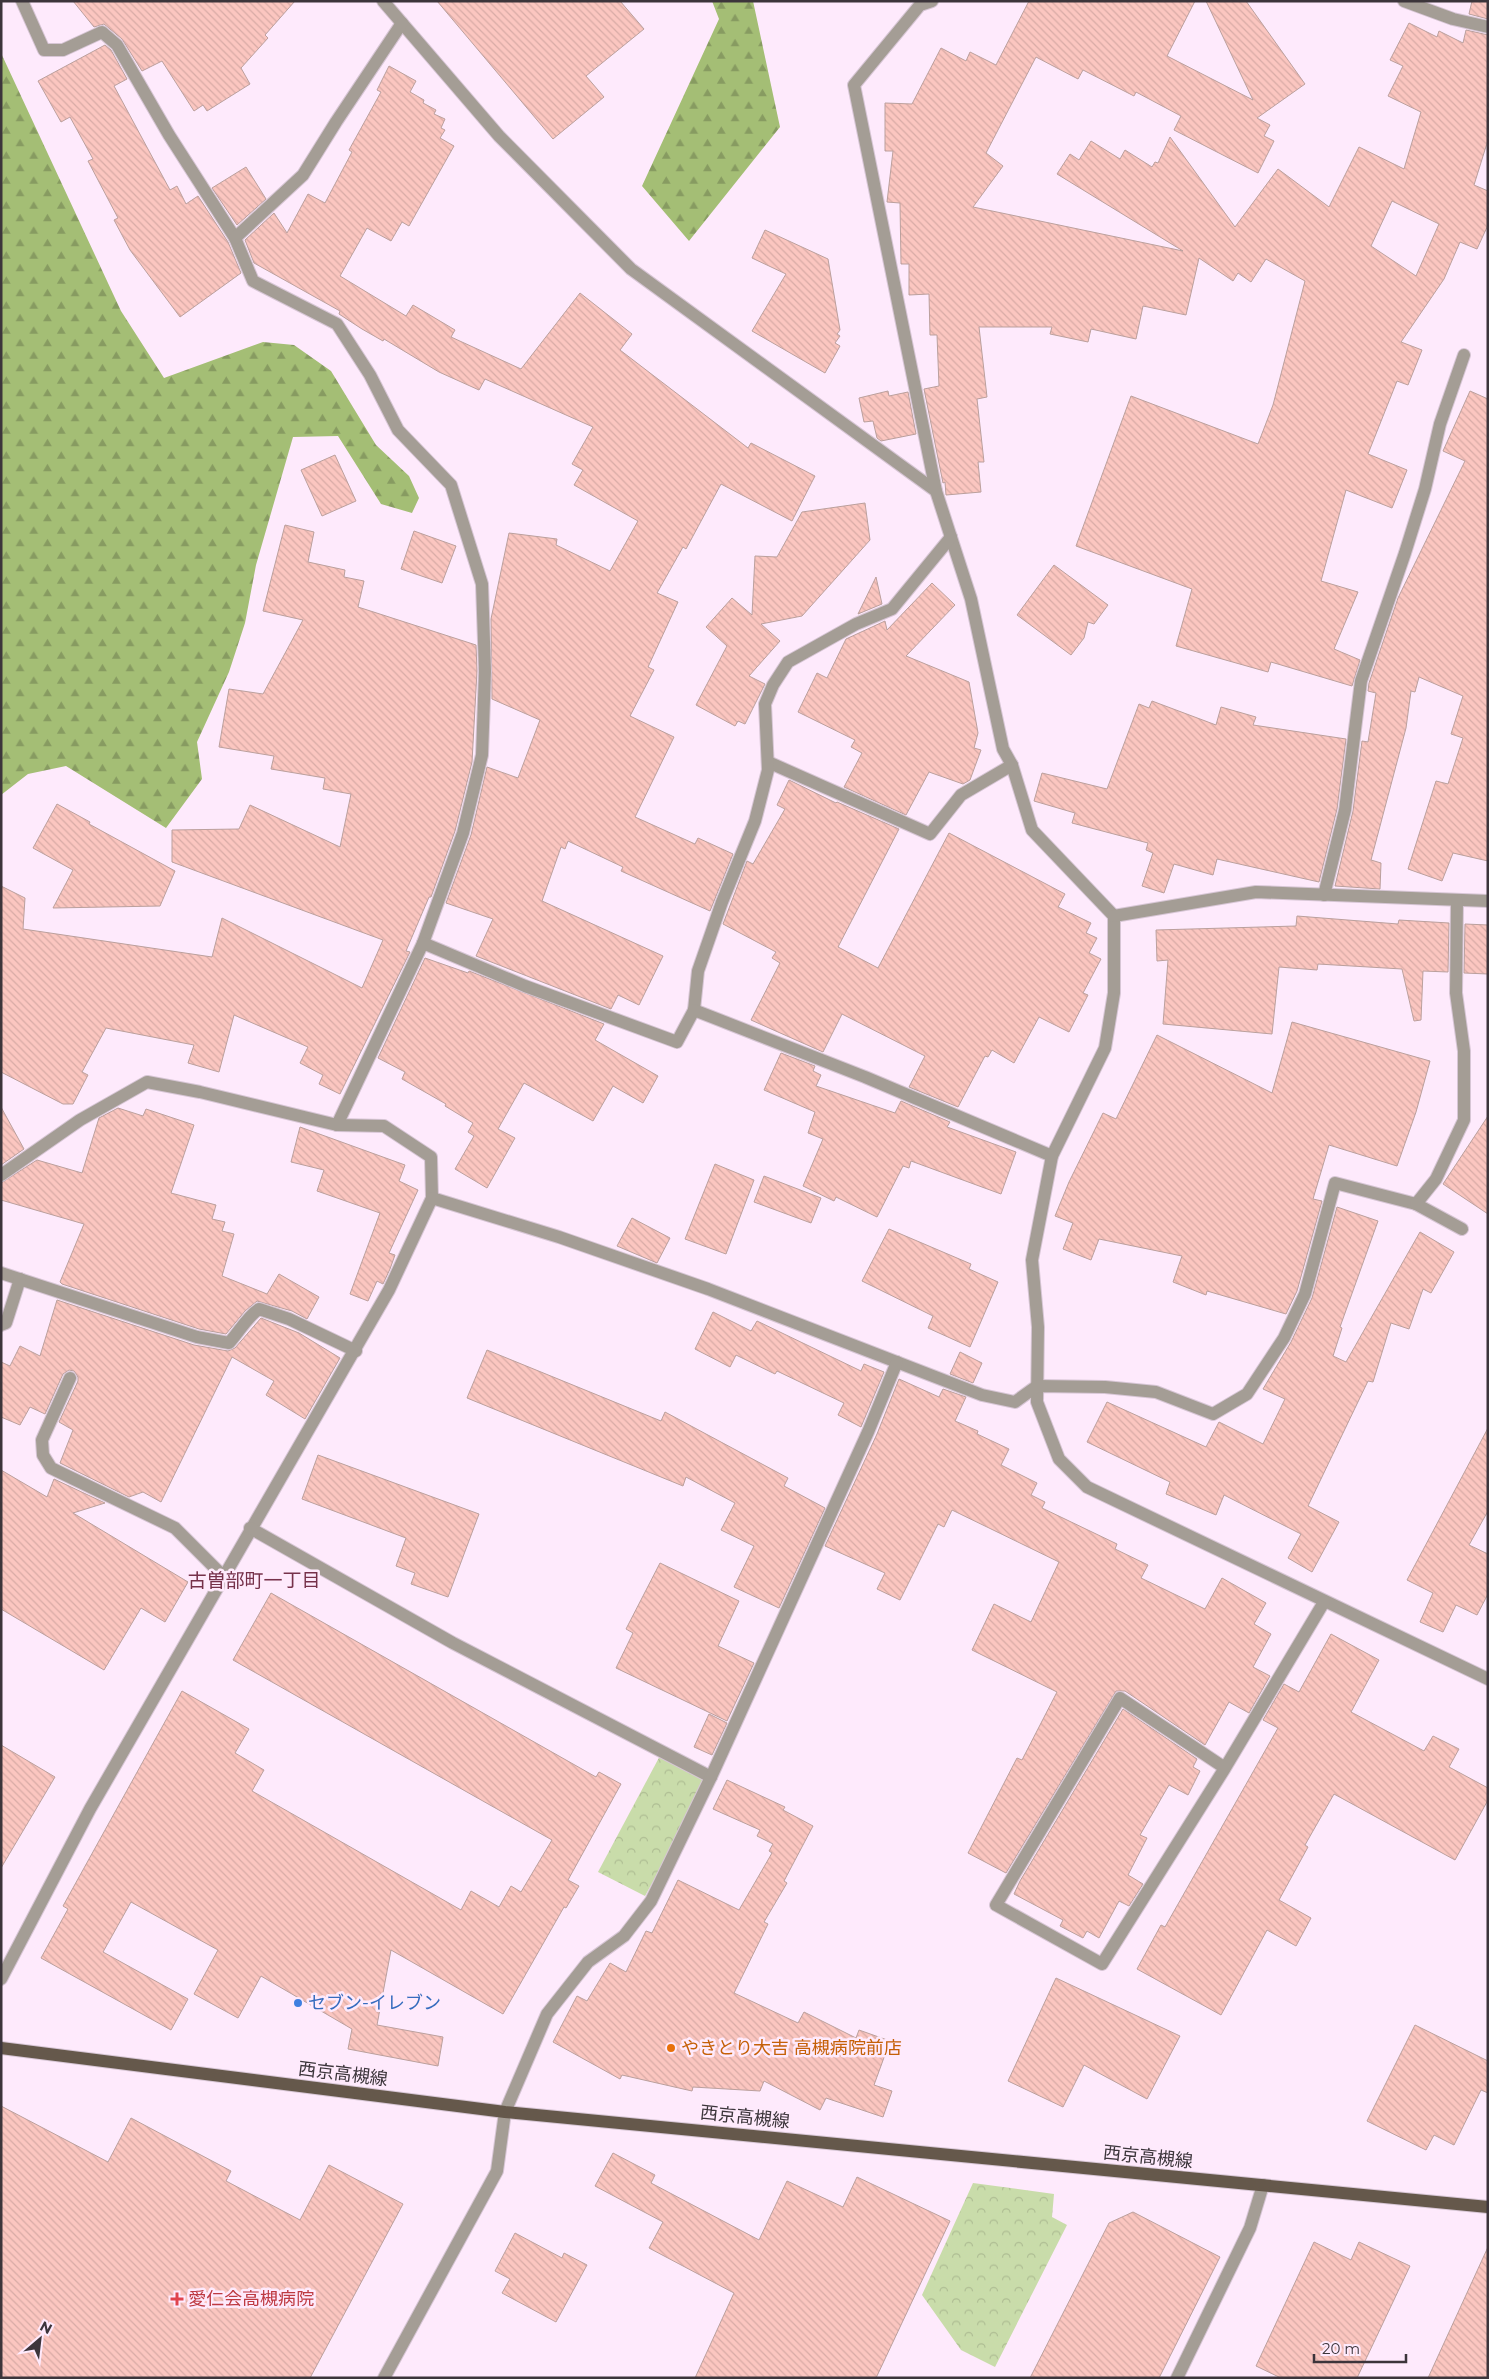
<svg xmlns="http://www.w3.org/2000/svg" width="1489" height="2379" viewBox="0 0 1489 2379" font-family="Montserrat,'Noto Sans JP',sans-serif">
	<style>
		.forest { fill: url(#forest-firs) }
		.park { fill: url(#park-crowns) }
		.building { fill: url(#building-back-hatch); stroke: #bba09d; fill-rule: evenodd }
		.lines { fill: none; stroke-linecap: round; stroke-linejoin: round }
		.minor-casing { stroke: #d7c6d5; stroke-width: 14 }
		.major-casing { stroke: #d7c6d5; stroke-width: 14 }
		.minor { stroke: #a49d95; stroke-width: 12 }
		.major { stroke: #65584b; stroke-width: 12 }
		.shop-dot { fill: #3f7fe0; stroke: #feeafc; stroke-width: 2 }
		.food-dot { fill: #e8710a; stroke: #feeafc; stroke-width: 2 }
		.health-dot { fill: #e0444e; stroke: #feeafc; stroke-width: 2 }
		.labels { text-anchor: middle; stroke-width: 5; stroke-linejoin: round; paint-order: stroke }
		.shop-label { font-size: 18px; fill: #366cbe; stroke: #feeafc; text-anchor: start }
		.food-label { font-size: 18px; fill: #c56008; stroke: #feeafc; text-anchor: start }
		.street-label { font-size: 18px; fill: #3c353b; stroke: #feeafc }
		.health-label { font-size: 18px; fill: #be3a42; stroke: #feeafc; text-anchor: start }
		.neighbourhood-label { font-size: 19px; fill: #76314a; stroke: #feeafc }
	</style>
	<defs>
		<pattern id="forest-firs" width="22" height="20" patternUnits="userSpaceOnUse" patternTransform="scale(1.25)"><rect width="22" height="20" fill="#a4be75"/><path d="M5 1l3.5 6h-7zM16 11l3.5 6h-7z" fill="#879b61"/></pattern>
		<pattern id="park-crowns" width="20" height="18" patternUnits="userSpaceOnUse" patternTransform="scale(1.25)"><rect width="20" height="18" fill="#c9dcaa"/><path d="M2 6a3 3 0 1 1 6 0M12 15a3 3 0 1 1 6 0" fill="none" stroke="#aebd93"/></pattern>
		<pattern id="building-back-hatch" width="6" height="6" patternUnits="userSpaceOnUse" patternTransform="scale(1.25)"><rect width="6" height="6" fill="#fbc6c0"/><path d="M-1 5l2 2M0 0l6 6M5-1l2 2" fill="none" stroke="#d8aba6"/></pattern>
	</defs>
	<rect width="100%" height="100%" fill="#feeafc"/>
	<!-- forest -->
	<g class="forest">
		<polygon points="712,1 753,1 780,127 689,241 642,186 719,19"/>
		<polygon points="1,53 121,311 164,378 263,342 294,345 331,371 376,445 409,476 419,498 412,513 381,504 338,436 293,437 256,565 245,623 229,672 197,742 202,779 166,828 66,766 28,774 1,795"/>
	</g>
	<!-- park -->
	<g class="park">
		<polygon points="662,1752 711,1777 645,1896 598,1872"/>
		<polygon points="973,2183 1054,2194 1052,2217 1067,2225 995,2367 961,2350 922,2295"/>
	</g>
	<!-- building -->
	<g class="building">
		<polygon points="73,1 295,1 265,35 268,38 241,68 250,84 207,111 203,105 194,111 162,61 142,71 122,39 104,24 94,27"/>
		<polygon points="437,1 620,1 644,29 586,76 604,97 553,139"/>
		<path d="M1029,1H1195L1167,56L1253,100L1206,1H1246L1305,84L1257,118L1270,125L1264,136L1274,141L1258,173L1174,130L1181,116L1136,92L1134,96L1083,70L1078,79L1036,57L986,153L1003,166L973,207L1183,251L1057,174L1070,154L1079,160L1091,141L1120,159L1125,150L1152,167L1155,162L1158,163L1170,137L1235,227L1278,169L1329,207L1359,147L1404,169L1421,112L1388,96L1403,66L1390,60L1409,23L1437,37L1439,31L1463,43L1466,30L1488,35V140L1474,185L1488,191V225L1477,249L1460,242L1444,279L1401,342L1422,350L1408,385L1397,381L1368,454L1407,470L1392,508L1346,490L1321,581L1358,592L1334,649L1360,660L1352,686L1271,662L1268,672L1176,646L1192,589L1076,546L1131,396L1258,444L1273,405L1305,281L1266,259L1251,282L1238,273L1233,281L1199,258L1186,315L1143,306L1136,339L1091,329L1088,342L1050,334L1052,327H979L987,397L977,399L984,462H978L981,492L946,495L945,482L943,483L924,389L939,386L937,335H930L929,294L909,295V264H901L900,203L887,202L893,151H885V103L912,104L941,48L966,61L970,52L996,65ZM1392,201L1439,224L1416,276L1371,246Z"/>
		<polygon points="1472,1 1488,1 1488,19 1469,14"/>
		<polygon points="105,45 111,50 127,79 114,86 170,190 177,186 186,204 198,196 228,242 241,273 180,317 130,250 114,220 118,218 88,161 93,159 70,117 61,122 38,81"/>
		<polygon points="389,66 416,81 410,92 424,100 423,103 436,110 434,114 445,119 441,128 445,130 440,138 454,146 409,226 402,222 391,241 367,228 340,276 406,316 413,305 455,330 451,337 521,369 580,293 632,334 620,350 748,448 751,443 815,476 792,521 721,484 686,549 683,547 657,593 678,602 648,667 654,670 630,716 674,737 635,817 695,844 698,838 733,854 710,911 621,871 623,867 568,841 565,849 561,847 542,901 663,956 639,1005 618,995 611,1009 476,956 493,919 446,903 471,835 487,767 518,778 540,720 492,699 491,619 509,533 557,539 556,545 610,571 638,521 574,485 583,470 572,464 593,427 485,379 479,390 439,372 384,339 383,341 362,329 339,314 340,311 254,263 245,240 274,213 287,233 308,194 325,203 352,152 349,150 381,92 377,90"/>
		<polygon points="246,167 266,199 237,225 212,188"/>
		<polygon points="765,230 828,259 840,330 837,334 840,336 835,343 840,346 825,373 752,331 786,274 752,258"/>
		<polygon points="888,391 889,396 908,392 916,434 881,441 877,438 873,421 864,422 859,398"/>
		<polygon points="1470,391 1488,399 1488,861 1453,853 1442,881 1408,869 1436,781 1448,784 1463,738 1451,734 1463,696 1419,677 1415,692 1411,691 1406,728 1371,860 1381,863 1380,889 1335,886 1353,811 1362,741 1368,742 1376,693 1368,691 1369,683 1398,598 1465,461 1443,451"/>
		<polygon points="335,455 356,501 322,516 301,470"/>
		<polygon points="865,503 870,540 802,616 761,624 780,641 749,676 765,684 745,724 738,721 735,726 696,705 727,646 706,627 732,598 752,615 755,556 777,557 802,512"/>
		<polygon points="285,525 314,532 308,562 345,570 344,577 364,581 358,607 476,645 477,671 472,762 455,831 431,897 429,897 406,951 410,952 340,1094 319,1084 323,1075 300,1063 308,1047 234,1015 219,1072 188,1063 194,1045 106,1028 82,1072 88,1075 73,1104 63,1104 1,1072 1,886 25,898 23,929 212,957 222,918 362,988 383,940 172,862 172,830 239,829 250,805 340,847 351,794 323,789 325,778 271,769 274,756 219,747 229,689 263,694 303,620 263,611"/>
		<polygon points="414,531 456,546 442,583 401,569"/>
		<polygon points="1054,565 1108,605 1094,624 1088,622 1084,638 1071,655 1017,615"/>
		<polygon points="876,577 882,604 858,614"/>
		<polygon points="932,583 955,605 906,656 969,682 978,733 974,748 981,750 970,780 963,784 929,772 906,815 844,787 862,753 851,747 855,740 798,712 817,673 827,678 846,639 885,621 887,630"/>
		<polygon points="1152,701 1216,725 1221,707 1256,717 1253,725 1346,739 1337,809 1319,882 1217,859 1213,875 1174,864 1164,893 1142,886 1153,853 1146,850 1148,843 1072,823 1075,813 1034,801 1042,773 1107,789 1139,704 1149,708"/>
		<polygon points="789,780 836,803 837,802 899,829 838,947 878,968 949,833 1065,894 1058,907 1091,923 1086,933 1097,938 1089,953 1101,959 1083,993 1088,995 1069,1032 1039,1017 1014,1063 992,1050 988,1057 985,1056 958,1107 909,1087 925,1056 842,1014 823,1052 751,1020 780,963 772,958 776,952 723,924 747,861 753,864 785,809 777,805"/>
		<polygon points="57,804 90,822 89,824 175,871 160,906 53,908 73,870 33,848"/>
		<polygon points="1297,916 1398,924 1399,920 1449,923 1448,972 1423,971 1421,1020 1414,1021 1402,969 1318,964 1317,970 1279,967 1272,1034 1163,1024 1168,960 1157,961 1156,930 1296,926"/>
		<polygon points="1465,924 1488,925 1488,974 1464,973"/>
		<polygon points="425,958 468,973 469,971 604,1024 595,1040 658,1076 643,1103 613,1086 593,1121 524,1083 498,1129 515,1138 487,1188 455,1169 474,1136 468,1132 473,1123 445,1106 446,1104 402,1079 405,1072 378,1058"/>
		<polygon points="1292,1022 1430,1061 1416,1112 1397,1166 1329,1145 1313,1199 1322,1201 1297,1291 1286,1314 1207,1291 1206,1295 1173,1282 1182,1256 1099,1239 1091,1260 1063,1249 1073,1223 1055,1216 1069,1182 1103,1113 1116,1119 1157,1035 1272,1093"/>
		<polygon points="781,1053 815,1066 813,1071 821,1075 816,1086 895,1113 901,1101 950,1122 947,1127 1016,1152 1001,1194 911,1161 909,1168 903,1166 877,1217 836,1197 834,1201 803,1186 823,1139 808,1133 815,1112 764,1090"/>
		<polygon points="1,1107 24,1149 1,1165"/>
		<polygon points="118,1108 143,1116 146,1109 194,1125 171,1193 216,1205 212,1219 225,1222 222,1231 234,1234 222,1276 267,1294 279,1274 319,1297 307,1319 292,1311 257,1301 245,1311 226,1334 199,1329 62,1284 60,1282 84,1224 1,1200 1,1183 37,1160 82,1173 99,1118"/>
		<polygon points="1488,1116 1488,1214 1443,1184"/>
		<polygon points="300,1127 405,1165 399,1181 418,1190 389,1253 395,1255 390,1269 383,1284 377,1281 368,1301 350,1294 380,1213 317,1191 324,1170 291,1162"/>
		<polygon points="715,1164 754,1180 726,1254 685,1239"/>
		<polygon points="764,1176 821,1198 811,1223 754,1202"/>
		<polygon points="1337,1207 1378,1221 1340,1327 1342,1328 1333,1356 1346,1362 1420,1232 1454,1252 1431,1293 1423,1289 1409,1329 1391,1323 1373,1382 1368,1381 1308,1506 1339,1522 1312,1572 1288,1558 1301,1534 1224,1495 1216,1515 1166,1494 1170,1482 1087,1442 1107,1402 1206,1447 1219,1422 1263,1444 1285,1399 1263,1389 1291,1342 1312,1298"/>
		<polygon points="632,1218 670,1238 657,1263 617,1246"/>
		<polygon points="889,1229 971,1264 969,1269 998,1282 970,1347 928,1328 933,1316 862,1281"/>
		<polygon points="57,1300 194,1345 228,1351 235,1348 261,1318 299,1333 340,1358 305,1419 266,1395 274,1381 232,1357 161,1502 143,1492 129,1497 60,1463 73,1430 59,1422 78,1381 78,1377 74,1371 69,1370 63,1374 45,1414 30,1407 20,1425 1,1417 1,1362 10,1366 20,1346 40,1356"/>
		<polygon points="713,1312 751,1331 757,1321 861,1371 864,1364 884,1372 861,1427 838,1415 844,1403 777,1371 775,1374 736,1355 730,1367 695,1349"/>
		<polygon points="487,1350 661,1421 665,1412 788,1478 784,1486 825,1508 779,1608 734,1587 754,1546 721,1530 735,1503 686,1477 683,1486 467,1398"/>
		<polygon points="960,1352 982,1363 973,1383 950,1374"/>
		<polygon points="899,1379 939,1397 943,1389 966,1397 955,1421 978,1431 977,1434 1009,1449 1001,1465 1037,1483 1031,1495 1045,1502 1042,1508 1117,1544 1115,1549 1148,1565 1141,1578 1205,1609 1222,1578 1266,1603 1254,1624 1271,1634 1253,1667 1270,1676 1249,1713 1229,1702 1205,1745 1125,1691 1116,1691 1006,1873 968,1853 1017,1758 1022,1760 1057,1692 972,1650 994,1604 1031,1622 1059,1562 952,1510 944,1527 938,1524 900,1600 877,1589 885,1573 825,1546 877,1434"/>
		<polygon points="1488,1428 1488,1511 1469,1545 1488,1554 1488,1594 1477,1615 1456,1605 1443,1632 1420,1622 1433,1593 1407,1580"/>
		<polygon points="318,1455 479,1514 448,1597 411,1584 415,1573 396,1566 406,1538 302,1499"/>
		<polygon points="1,1470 47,1497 54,1479 105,1503 73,1513 188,1582 165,1622 141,1608 104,1670 1,1609"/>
		<polygon points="660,1563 739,1601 718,1646 754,1663 727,1721 616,1668 633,1633 626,1629"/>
		<polygon points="271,1593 596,1777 599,1772 621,1784 568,1880 579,1886 566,1908 564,1907 503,2014 391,1950 377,2025 443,2037 438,2066 348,2049 352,2029 261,1976 238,2018 194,1994 218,1950 131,1902 103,1952 188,1999 171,2030 41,1958 68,1909 63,1906 182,1691 249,1729 235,1753 264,1770 252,1791 461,1910 471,1891 499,1907 511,1886 521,1892 552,1840 233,1660"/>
		<polygon points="1331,1634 1379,1660 1351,1712 1424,1751 1433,1736 1459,1749 1449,1767 1488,1788 1488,1800 1455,1860 1334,1794 1305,1845 1308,1847 1279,1900 1311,1918 1296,1946 1267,1930 1221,2015 1137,1969 1161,1925 1165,1927 1278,1728 1263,1720 1284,1684 1299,1692"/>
		<polygon points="1123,1709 1197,1759 1193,1767 1200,1771 1188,1795 1169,1785 1140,1835 1147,1838 1128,1875 1143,1884 1129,1906 1119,1901 1099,1938 1087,1931 1083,1938 1060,1926 1063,1920 1014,1894 1020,1881"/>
		<polygon points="709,1714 727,1723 712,1755 694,1747"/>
		<polygon points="1,1745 55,1777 1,1868"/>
		<polygon points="727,1780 785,1807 783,1810 813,1826 784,1881 787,1883 764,1922 768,1924 734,1993 798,2023 804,2012 856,2038 859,2030 890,2041 874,2085 892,2091 883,2117 826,2098 820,2110 764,2081 760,2091 693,2087 692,2091 622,2075 620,2079 553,2042 577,1996 587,2001 610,1963 626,1972 646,1931 652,1933 678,1880 739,1910 772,1853 769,1851 773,1844 757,1836 760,1830 713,1809"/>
		<polygon points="1056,1978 1180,2036 1147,2099 1084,2065 1063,2107 1008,2081"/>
		<polygon points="1415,2025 1488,2061 1488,2093 1481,2090 1454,2145 1434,2135 1426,2150 1367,2121"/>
		<polygon points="1,2106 108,2162 131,2118 231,2171 226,2181 300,2220 329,2165 403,2204 310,2378 1,2378"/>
		<polygon points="613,2153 655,2175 651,2183 759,2240 787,2181 843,2207 857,2177 950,2221 876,2378 695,2378 734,2293 649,2248 663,2222 595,2186"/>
		<polygon points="1133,2212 1220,2257 1159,2378 1030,2378 1109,2223"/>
		<polygon points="515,2233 562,2258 564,2253 587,2265 556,2322 502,2293 510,2279 495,2271"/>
		<polygon points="1314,2242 1351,2260 1359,2242 1410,2266 1357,2378 1281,2378 1256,2366"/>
		<polygon points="1488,2247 1488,2378 1428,2378"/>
	</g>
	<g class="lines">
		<!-- minor casing -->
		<g class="minor-casing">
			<g id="minor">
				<polyline points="22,1 44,50 63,50 102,32 117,45 169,135 235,238 253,281 337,324 370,375 398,430 451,485 482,584 485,671 482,755 463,833 423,943"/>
				<polyline points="383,1 499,136 631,269 936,491"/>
				<polyline points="932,1 920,5 854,85 936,491 971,599 1003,749 1012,765 1032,830 1114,916 1114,993 1105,1048 1052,1156 1032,1260 1038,1327 1037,1402 1059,1459 1087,1487 1488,1679"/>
				<polyline points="1404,1 1453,19 1488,27"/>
				<polyline points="235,238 303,175 336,122 402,23"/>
				<polyline points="768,762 930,834 961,795 1012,765"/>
				<polyline points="1324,895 1345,810 1361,681 1405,553 1425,489 1440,424 1464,355"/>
				<polyline points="1114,916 1256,892 1488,901"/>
				<polyline points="694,1010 698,971 722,902 755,821 768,770 765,704 773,685 788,662 856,624 892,609 951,537"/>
				<polyline points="337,1125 423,943 525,986 677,1042 694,1010 865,1077 1052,1156"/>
				<polyline points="1,1175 80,1120 147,1082 200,1092 337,1125 384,1126 431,1157 432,1198 389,1290 90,1809 1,1979"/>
				<polyline points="432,1198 559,1237 708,1289 982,1395 1015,1402 1037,1386 1105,1387 1156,1392 1213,1414 1247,1394 1284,1338 1305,1294 1335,1183 1416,1204 1436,1179 1464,1120 1464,1051 1456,993 1457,901"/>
				<polyline points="1416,1204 1462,1229"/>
				<path d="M1,1273L197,1337L229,1343C239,1332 247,1317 259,1309L289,1319L356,1351"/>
				<polyline points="1,1325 6,1323 20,1279"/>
				<polyline points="70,1378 42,1440 43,1455 51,1468 175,1528 223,1576"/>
				<polyline points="250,1528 453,1643 711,1777"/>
				<polyline points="1225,1768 1120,1698 996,1905 1102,1964 1225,1768 1324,1602"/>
				<polyline points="384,2378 497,2171 505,2112 547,2014 588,1962 624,1936 651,1901 711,1777 868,1432 897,1362"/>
				<polyline points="1177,2378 1250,2228 1263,2185"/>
			</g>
		</g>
		<!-- major casing -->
		<g class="major-casing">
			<polyline id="major" points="1,2048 505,2112 1488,2207"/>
		</g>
		<!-- minor -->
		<use href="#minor" class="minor"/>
		<!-- major -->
		<use href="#major" class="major"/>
	</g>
	<!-- markers -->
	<circle class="shop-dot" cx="298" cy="2003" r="5"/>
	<circle class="food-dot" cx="671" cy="2048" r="5"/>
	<path class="health-dot" d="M174.5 2291.5h5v5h5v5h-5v5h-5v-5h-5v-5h5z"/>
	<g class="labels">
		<!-- shop labels -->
		<g class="shop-label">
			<text x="308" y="2009">セブン-イレブン</text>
		</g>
		<!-- food labels -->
		<g class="food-label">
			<text x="681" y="2054">やきとり大吉 高槻病院前店</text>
		</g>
		<!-- street labels -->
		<g class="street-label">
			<text transform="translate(343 2074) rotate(7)" y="6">西京高槻線</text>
			<text transform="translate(745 2117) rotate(6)" y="6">西京高槻線</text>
			<text transform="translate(1148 2157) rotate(6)" y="6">西京高槻線</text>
		</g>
		<!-- health labels -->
		<g class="health-label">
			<text x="188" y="2305">愛仁会高槻病院</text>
		</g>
		<!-- neighbourhood labels -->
		<g class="neighbourhood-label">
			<text x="254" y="1587">古曽部町一丁目</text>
		</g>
	</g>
	<!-- border -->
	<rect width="1489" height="2379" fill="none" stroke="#3c353b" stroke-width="5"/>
	<!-- north arrow -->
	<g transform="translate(40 2339) rotate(28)" stroke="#feeafc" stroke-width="4" paint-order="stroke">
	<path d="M0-4L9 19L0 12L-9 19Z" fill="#3c353b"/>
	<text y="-8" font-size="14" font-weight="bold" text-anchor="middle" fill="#3c353b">N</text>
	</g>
	<!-- scale -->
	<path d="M1314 2354v8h92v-8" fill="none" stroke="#3c353b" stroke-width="2.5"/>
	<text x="1322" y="2354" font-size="15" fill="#3c353b" stroke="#feeafc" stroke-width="4" paint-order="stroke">20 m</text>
</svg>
